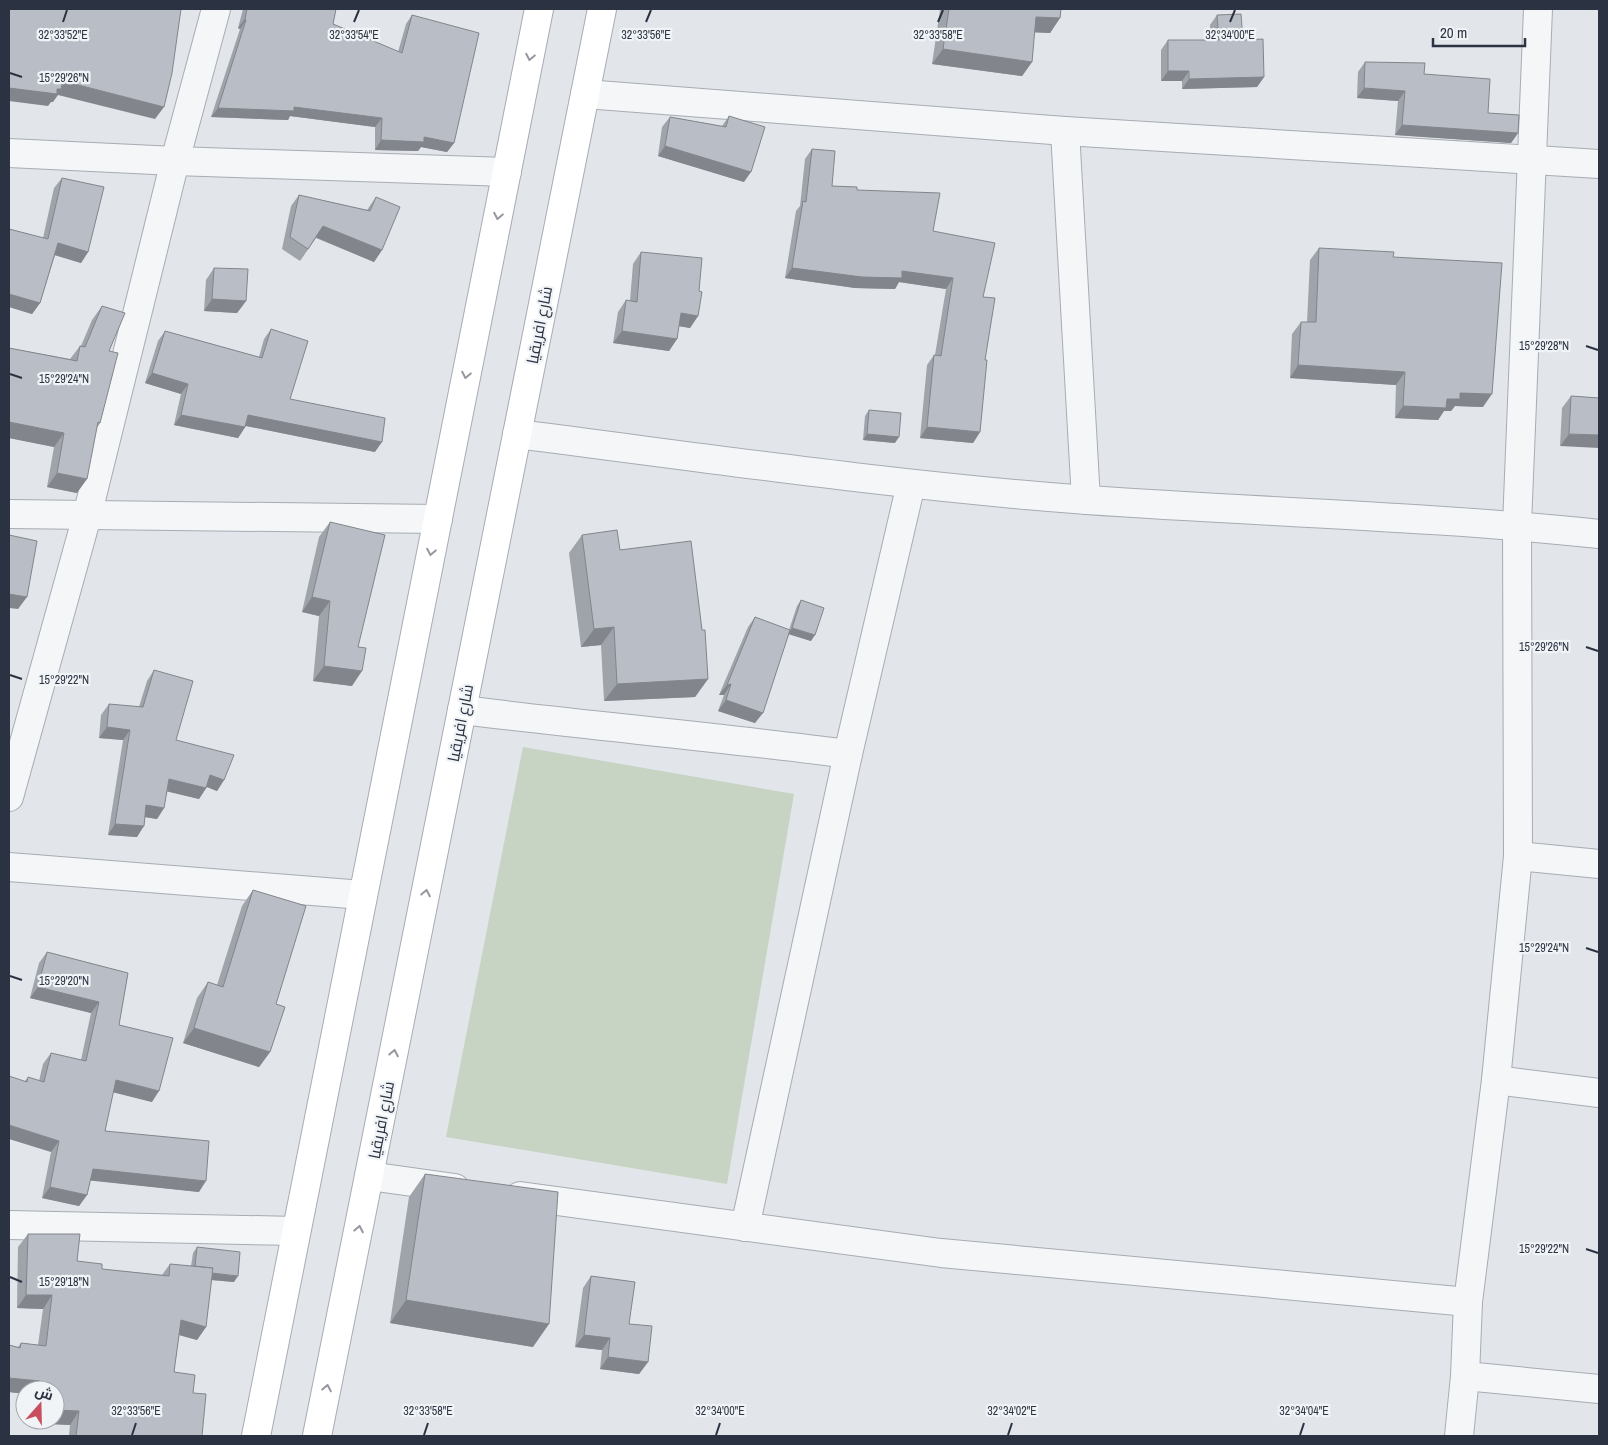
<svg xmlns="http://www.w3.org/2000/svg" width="1608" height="1445" viewBox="0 0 1608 1445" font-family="'Archivo Narrow',Cairo,sans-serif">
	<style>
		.green { fill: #c7d3c3 }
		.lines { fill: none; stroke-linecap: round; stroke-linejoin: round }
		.street-casing { stroke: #a7acb4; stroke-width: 30 }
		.secondary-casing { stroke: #a7acb4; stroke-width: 30 }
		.street { stroke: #f4f6f8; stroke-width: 28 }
		.secondary { stroke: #fff; stroke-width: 28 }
		.wall { fill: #9fa3aa }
		.shaded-wall { fill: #82858b }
		.building { fill: #b9bec6; stroke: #82858b }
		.oneway { stroke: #9598a0 }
		.ticks { fill: none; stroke: #2b3241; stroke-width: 2 }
		.labels { text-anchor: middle; stroke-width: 4.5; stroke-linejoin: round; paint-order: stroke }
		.street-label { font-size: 16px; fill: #2b3241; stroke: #f1f4f7 }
		.ticks-label { font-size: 12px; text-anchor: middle; fill: #2b3241; stroke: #f1f4f7; stroke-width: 4.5; stroke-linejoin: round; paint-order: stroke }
	</style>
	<rect width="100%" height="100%" fill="#e2e5ea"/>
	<!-- green -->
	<polygon class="green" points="523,747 794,794 727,1184 446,1137"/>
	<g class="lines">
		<!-- street casing -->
		<g class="street-casing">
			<g id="street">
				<polyline points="585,94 1065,131 1599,164"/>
				<polyline points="1065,131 1086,500"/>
				<polyline points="9,153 175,161 507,172"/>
				<path d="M517,434C707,458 896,486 1087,500C1258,512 1429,516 1599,534"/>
				<polyline points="9,514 438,519"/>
				<path d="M462,710C591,726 719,737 848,754L911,484"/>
				<polyline points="9,797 87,516 175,161 216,9"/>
				<polyline points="1518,856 1599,864"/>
				<polyline points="9,867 363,895"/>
				<polyline points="1496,1080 1599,1093"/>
				<polyline points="369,1176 455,1188"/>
				<polyline points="520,1196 941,1253 1468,1302"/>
				<polyline points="9,1225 296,1231"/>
				<polyline points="745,1227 848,754"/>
				<polyline points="1465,1376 1599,1389"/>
				<polyline points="1459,1436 1465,1376 1468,1302 1496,1080 1518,856 1517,525 1538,9"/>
			</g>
		</g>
		<!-- secondary casing -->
		<g class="secondary-casing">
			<g id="secondary">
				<polyline points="256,1436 539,9"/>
				<polyline points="317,1436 602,9"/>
			</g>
		</g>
		<!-- street -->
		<use href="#street" class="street"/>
		<!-- secondary -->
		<use href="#secondary" class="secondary"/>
	</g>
	<!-- wall -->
	<g class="wall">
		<polygon points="243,9 336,9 333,24 398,52 406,24 412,15 454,143 447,152 421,147 418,151 375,150 375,127 290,116 288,120 211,117 240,29 238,28"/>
		<polygon points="942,9 1061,9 1060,18 1050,33 1034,32 1032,62 1022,76 932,64 940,10"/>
		<polygon points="1217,15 1243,40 1264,77 1257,87 1182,89 1182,81 1161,81 1161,50 1168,40 1211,40 1210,25"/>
		<polygon points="1365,62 1424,74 1488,113 1518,133 1511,143 1395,135 1398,101 1357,98 1358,72"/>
		<polygon points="729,116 744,182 658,156 662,127 670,117 722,126"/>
		<polygon points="812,149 832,186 857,190 933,231 983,297 985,360 980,432 973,443 920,438 927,365 934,355 935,355 946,289 899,282 895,289 855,288 785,278 796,211 800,206 805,159"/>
		<polygon points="62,178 88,252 81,263 55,255 40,303 32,314 9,307 9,229 43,238 54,188"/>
		<polygon points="299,195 367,210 376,197 382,250 374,262 316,238 300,261 282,249 291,206"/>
		<polygon points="1319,248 1393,257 1483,407 1455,406 1451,411 1444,411 1438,420 1395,418 1396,385 1290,378 1292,334 1301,322 1307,322 1310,260"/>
		<polygon points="641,252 699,291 698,316 690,328 679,326 677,339 669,351 613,343 618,312 626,300 630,301 633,264"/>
		<polygon points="214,268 246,301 237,313 204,311 206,280"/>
		<polygon points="102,306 109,351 100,423 97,428 77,493 47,487 54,447 9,438 9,348 70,359 80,346 81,346 92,320"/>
		<polygon points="271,329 290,399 375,452 246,426 238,438 174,425 181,394 145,383 158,341 165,331 259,357 264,339"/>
		<polygon points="1571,396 1599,398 1560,446 1562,408"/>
		<polygon points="869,410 895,443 863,440 865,416"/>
		<polygon points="330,522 358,647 352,686 313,681 319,616 302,612 319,537"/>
		<polygon points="582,535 620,550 708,679 695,697 604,701 601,645 581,647 569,553"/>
		<polygon points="801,600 811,641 789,634 755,723 718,711 724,695 719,695 748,627 755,617 789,630 797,606"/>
		<polygon points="154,670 176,740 224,780 217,791 207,787 199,799 167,791 164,808 157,819 145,817 137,837 108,835 123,740 99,738 101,715 109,704 139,707 147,681"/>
		<polygon points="253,890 276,1004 270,1052 259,1067 183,1043 197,998 208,982 217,985 242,906"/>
		<polygon points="47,952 128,973 119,1025 152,1102 113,1092 105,1131 199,1192 90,1180 87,1195 79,1206 42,1198 51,1152 25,1081 28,1077 39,1081 43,1064 51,1053 81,1060 91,1013 30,998 39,963"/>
		<polygon points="425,1174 533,1347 390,1323 409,1197"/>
		<polygon points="28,1234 77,1261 102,1269 162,1275 170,1264 191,1266 193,1253 197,1247 234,1282 211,1280 206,1327 197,1340 179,1335 174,1372 193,1393 202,1436 69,1436 70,1425 29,1423 29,1420 55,1420 55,1390 25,1390 25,1394 9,1392 9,1345 18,1347 21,1343 38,1345 43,1309 17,1308 18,1247"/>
		<polygon points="591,1276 629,1324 648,1362 639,1374 600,1369 602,1350 575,1347 583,1288"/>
	</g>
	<!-- shaded-wall -->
	<g class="shaded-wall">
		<polygon points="1036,17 1060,18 1050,33 1025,32"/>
		<polygon points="245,19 246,20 240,29 238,28"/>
		<polygon points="943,49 1032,62 1022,76 932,64"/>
		<polygon points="1168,71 1189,71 1182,81 1161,81"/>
		<polygon points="1264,77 1257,87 1182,89 1189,79"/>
		<polygon points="63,81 164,107 155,119 58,95 53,102 51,102 48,106 9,101 9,88"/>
		<polygon points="1364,88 1405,91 1398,101 1357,98"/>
		<polygon points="294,107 382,118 375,127 290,116 288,120 211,117 218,108"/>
		<polygon points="1402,125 1518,133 1511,143 1395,135"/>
		<polygon points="424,137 454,143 447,152 421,147 418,151 375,150 381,140"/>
		<polygon points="665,146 751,172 744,182 658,156"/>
		<polygon points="323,226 382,250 374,262 315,237"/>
		<polygon points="58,243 88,252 81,263 51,254"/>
		<polygon points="792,268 902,271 953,278 946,289 899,282 895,289 855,288 785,278"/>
		<polygon points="9,294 40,303 32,314 9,307"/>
		<polygon points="212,299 246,301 237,313 204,311"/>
		<polygon points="681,313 698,316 690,328 672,325"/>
		<polygon points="622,331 677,339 669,351 613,343"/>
		<polygon points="1298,365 1405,372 1396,385 1290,378"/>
		<polygon points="152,373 188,384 181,394 145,383"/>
		<polygon points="1460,393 1492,394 1483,407 1455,406 1451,411 1444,411 1438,420 1395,418 1403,406 1447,399"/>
		<polygon points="181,415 245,427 238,438 174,425"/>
		<polygon points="248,415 382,442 375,452 241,425"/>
		<polygon points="9,422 64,433 54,447 9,438"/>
		<polygon points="927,427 980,432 973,443 920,438"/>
		<polygon points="867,434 899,437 895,443 863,440"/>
		<polygon points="1569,434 1599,435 1599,448 1560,446"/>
		<polygon points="57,473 87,479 77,493 47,487"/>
		<polygon points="9,594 27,597 18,609 9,608"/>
		<polygon points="312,597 330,601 319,616 302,612"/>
		<polygon points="614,627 601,645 581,647 594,629"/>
		<polygon points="792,628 815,635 811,641 788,634"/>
		<polygon points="324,666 362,671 352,686 313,681"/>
		<polygon points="708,679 695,697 604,701 617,684"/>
		<polygon points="731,684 724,695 719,695 727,685"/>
		<polygon points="726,700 763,713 755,723 718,711"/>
		<polygon points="107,727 130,730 123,740 99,738"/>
		<polygon points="210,775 224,780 217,791 202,785"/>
		<polygon points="169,779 206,788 199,799 161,790"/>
		<polygon points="146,805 164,808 157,819 138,816"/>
		<polygon points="115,824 144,826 137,837 108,835"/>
		<polygon points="38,987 99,1002 91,1013 30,998"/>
		<polygon points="194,1028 270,1052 259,1067 183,1043"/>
		<polygon points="116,1080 159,1091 152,1102 108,1091"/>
		<polygon points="9,1125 59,1141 51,1152 9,1139"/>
		<polygon points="93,1169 206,1181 199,1192 85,1180"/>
		<polygon points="50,1187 87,1195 79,1206 42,1198"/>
		<polygon points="194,1272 238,1276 234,1282 190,1278"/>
		<polygon points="26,1295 52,1295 43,1309 17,1308"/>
		<polygon points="406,1300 549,1324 533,1347 390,1323"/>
		<polygon points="181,1320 206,1327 197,1340 172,1333"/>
		<polygon points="584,1335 610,1338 602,1350 575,1347"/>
		<polygon points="608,1357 648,1362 639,1374 600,1369"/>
		<polygon points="9,1378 40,1381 33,1390 25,1390 25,1394 9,1392"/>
		<polygon points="55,1410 79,1411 70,1425 29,1423 31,1420 55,1420"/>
	</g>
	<!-- building -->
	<g class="building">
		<polygon points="9,9 181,9 172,73 164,107 63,81 61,89 57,89 57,94 9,88"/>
		<polygon points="247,9 336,9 333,24 402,53 412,15 479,33 454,143 424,137 424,142 381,140 382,118 294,107 294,111 218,108 246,20 245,19"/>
		<polygon points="949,9 1061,9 1060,18 1036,17 1032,62 943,49"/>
		<polygon points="1241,14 1243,40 1263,39 1264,77 1189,79 1189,71 1168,71 1168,40 1219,40 1217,15"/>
		<polygon points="1365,62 1425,63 1424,74 1490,79 1488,113 1519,115 1518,133 1402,125 1405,91 1364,88"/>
		<polygon points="729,116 765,127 751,172 665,146 670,117 726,127"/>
		<polygon points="812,149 835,151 832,186 857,187 857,190 940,193 933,231 995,243 983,297 995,298 985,360 987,360 980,432 927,427 934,355 941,356 953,278 902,271 902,278 862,277 792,268 803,201 806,202"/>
		<polygon points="62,178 104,187 88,252 58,243 40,303 9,294 9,229 48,239"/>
		<polygon points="299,195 370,211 376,197 400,207 382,250 323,226 308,249 290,237"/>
		<polygon points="1319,248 1394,252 1393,257 1502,263 1492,394 1460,393 1460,399 1447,399 1446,408 1403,406 1405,372 1298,365 1301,322 1316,322"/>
		<polygon points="641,252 702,258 699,291 702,292 698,316 681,313 677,339 622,331 626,300 637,302"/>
		<polygon points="214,268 248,269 246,301 212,299"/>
		<polygon points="102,306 125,313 109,351 118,353 100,423 98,422 87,479 57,473 64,433 9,422 9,348 77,361 80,346 85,347"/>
		<polygon points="271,329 308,341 290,399 385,418 382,442 248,415 245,427 181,415 188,384 152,373 165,331 262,358"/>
		<polygon points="1571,396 1599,398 1599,435 1569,434"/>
		<polygon points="869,410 901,413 899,437 867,434"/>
		<polygon points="330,522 385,535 358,647 366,648 362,671 324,666 330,601 312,597"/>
		<polygon points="617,530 620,550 691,541 702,630 705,630 708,679 617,684 614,627 594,629 582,535"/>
		<polygon points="9,535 37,541 27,597 9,594"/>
		<polygon points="801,600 824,608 815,635 792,628"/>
		<polygon points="755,617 790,630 763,713 726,700 731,684 727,685"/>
		<polygon points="154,670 193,681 176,740 234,755 224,780 210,775 206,788 169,779 164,808 146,805 144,826 115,824 130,730 107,727 109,704 143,707"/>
		<polygon points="253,890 306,906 276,1004 285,1007 270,1052 194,1028 208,982 223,987"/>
		<polygon points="47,952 128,973 119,1025 173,1038 159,1091 116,1080 105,1131 209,1141 206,1181 93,1169 87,1195 50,1187 59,1141 9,1125 9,1076 27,1082 28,1077 44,1082 51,1053 86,1061 99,1002 38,987"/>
		<polygon points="425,1174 558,1192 549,1324 406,1300"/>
		<polygon points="28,1234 80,1234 77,1261 102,1264 102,1269 169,1276 170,1264 213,1268 206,1327 181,1320 174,1372 195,1375 193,1393 206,1394 202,1436 76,1436 79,1411 55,1410 55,1390 39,1390 40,1381 9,1378 9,1345 20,1348 21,1343 46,1346 52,1295 26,1295"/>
		<polygon points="197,1247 240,1252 238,1276 212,1273 213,1268 195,1266"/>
		<polygon points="591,1276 635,1282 629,1324 652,1326 648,1362 608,1357 610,1338 584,1335"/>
	</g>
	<!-- one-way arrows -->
	<defs><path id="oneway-chevron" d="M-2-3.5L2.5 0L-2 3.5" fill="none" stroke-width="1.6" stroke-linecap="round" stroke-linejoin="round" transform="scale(1.25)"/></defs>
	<g class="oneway">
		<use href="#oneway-chevron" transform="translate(530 57) rotate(101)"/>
		<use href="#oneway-chevron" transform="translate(498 216) rotate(101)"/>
		<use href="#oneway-chevron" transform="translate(466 375) rotate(101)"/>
		<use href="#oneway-chevron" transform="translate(431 552) rotate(101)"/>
		<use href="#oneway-chevron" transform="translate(426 893) rotate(-79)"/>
		<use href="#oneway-chevron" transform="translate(394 1053) rotate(-79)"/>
		<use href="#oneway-chevron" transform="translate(359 1229) rotate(-79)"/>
		<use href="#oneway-chevron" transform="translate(327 1388) rotate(-79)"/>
	</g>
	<!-- ticks -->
	<path class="ticks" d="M63,22L67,10M354,22L359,10M646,22L651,10M938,22L943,10M1230,22L1235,10M10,73L22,77M1586,346L1598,350M10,374L22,378M1586,647L1598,651M10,675L22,679M1586,948L1598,952M10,976L22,980M1586,1249L1598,1253M10,1277L22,1282M132,1435L136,1423M424,1435L428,1423M716,1435L720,1423M1008,1435L1012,1423M1300,1435L1304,1423"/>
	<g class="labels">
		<!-- street labels -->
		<g class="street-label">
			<text transform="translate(539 325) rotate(-79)" y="6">شارع افريقيا</text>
			<text transform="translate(460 723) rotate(-79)" y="6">شارع افريقيا</text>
			<text transform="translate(381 1120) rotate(-79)" y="6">شارع افريقيا</text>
		</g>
	</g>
	<g class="ticks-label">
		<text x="63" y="39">32°33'52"E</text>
		<text x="354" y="39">32°33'54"E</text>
		<text x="646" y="39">32°33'56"E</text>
		<text x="938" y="39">32°33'58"E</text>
		<text x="1230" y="39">32°34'00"E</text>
		<text x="64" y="82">15°29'26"N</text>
		<text x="1544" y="350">15°29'28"N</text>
		<text x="64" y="383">15°29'24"N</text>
		<text x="1544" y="651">15°29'26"N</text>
		<text x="64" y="684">15°29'22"N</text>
		<text x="1544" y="952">15°29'24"N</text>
		<text x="64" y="985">15°29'20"N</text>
		<text x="1544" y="1253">15°29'22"N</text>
		<text x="64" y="1286">15°29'18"N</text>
		<text x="136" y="1415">32°33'56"E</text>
		<text x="428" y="1415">32°33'58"E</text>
		<text x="720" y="1415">32°34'00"E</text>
		<text x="1012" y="1415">32°34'02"E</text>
		<text x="1304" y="1415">32°34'04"E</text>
	</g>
	<!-- border -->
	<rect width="1608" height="1445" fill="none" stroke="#2b3241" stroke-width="20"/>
	<!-- north arrow -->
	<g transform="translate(40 1405) rotate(20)"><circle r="24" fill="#f1f4f7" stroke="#a2a6ae"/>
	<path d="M0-4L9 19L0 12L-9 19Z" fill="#c84e5e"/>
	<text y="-8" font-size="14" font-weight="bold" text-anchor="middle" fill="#2b3241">ش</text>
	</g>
	<!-- scale -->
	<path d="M1433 38v8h92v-8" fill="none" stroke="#2b3241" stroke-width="2.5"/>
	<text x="1440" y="38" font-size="15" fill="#2b3241" stroke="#f1f4f7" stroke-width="4" paint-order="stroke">20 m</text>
</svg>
